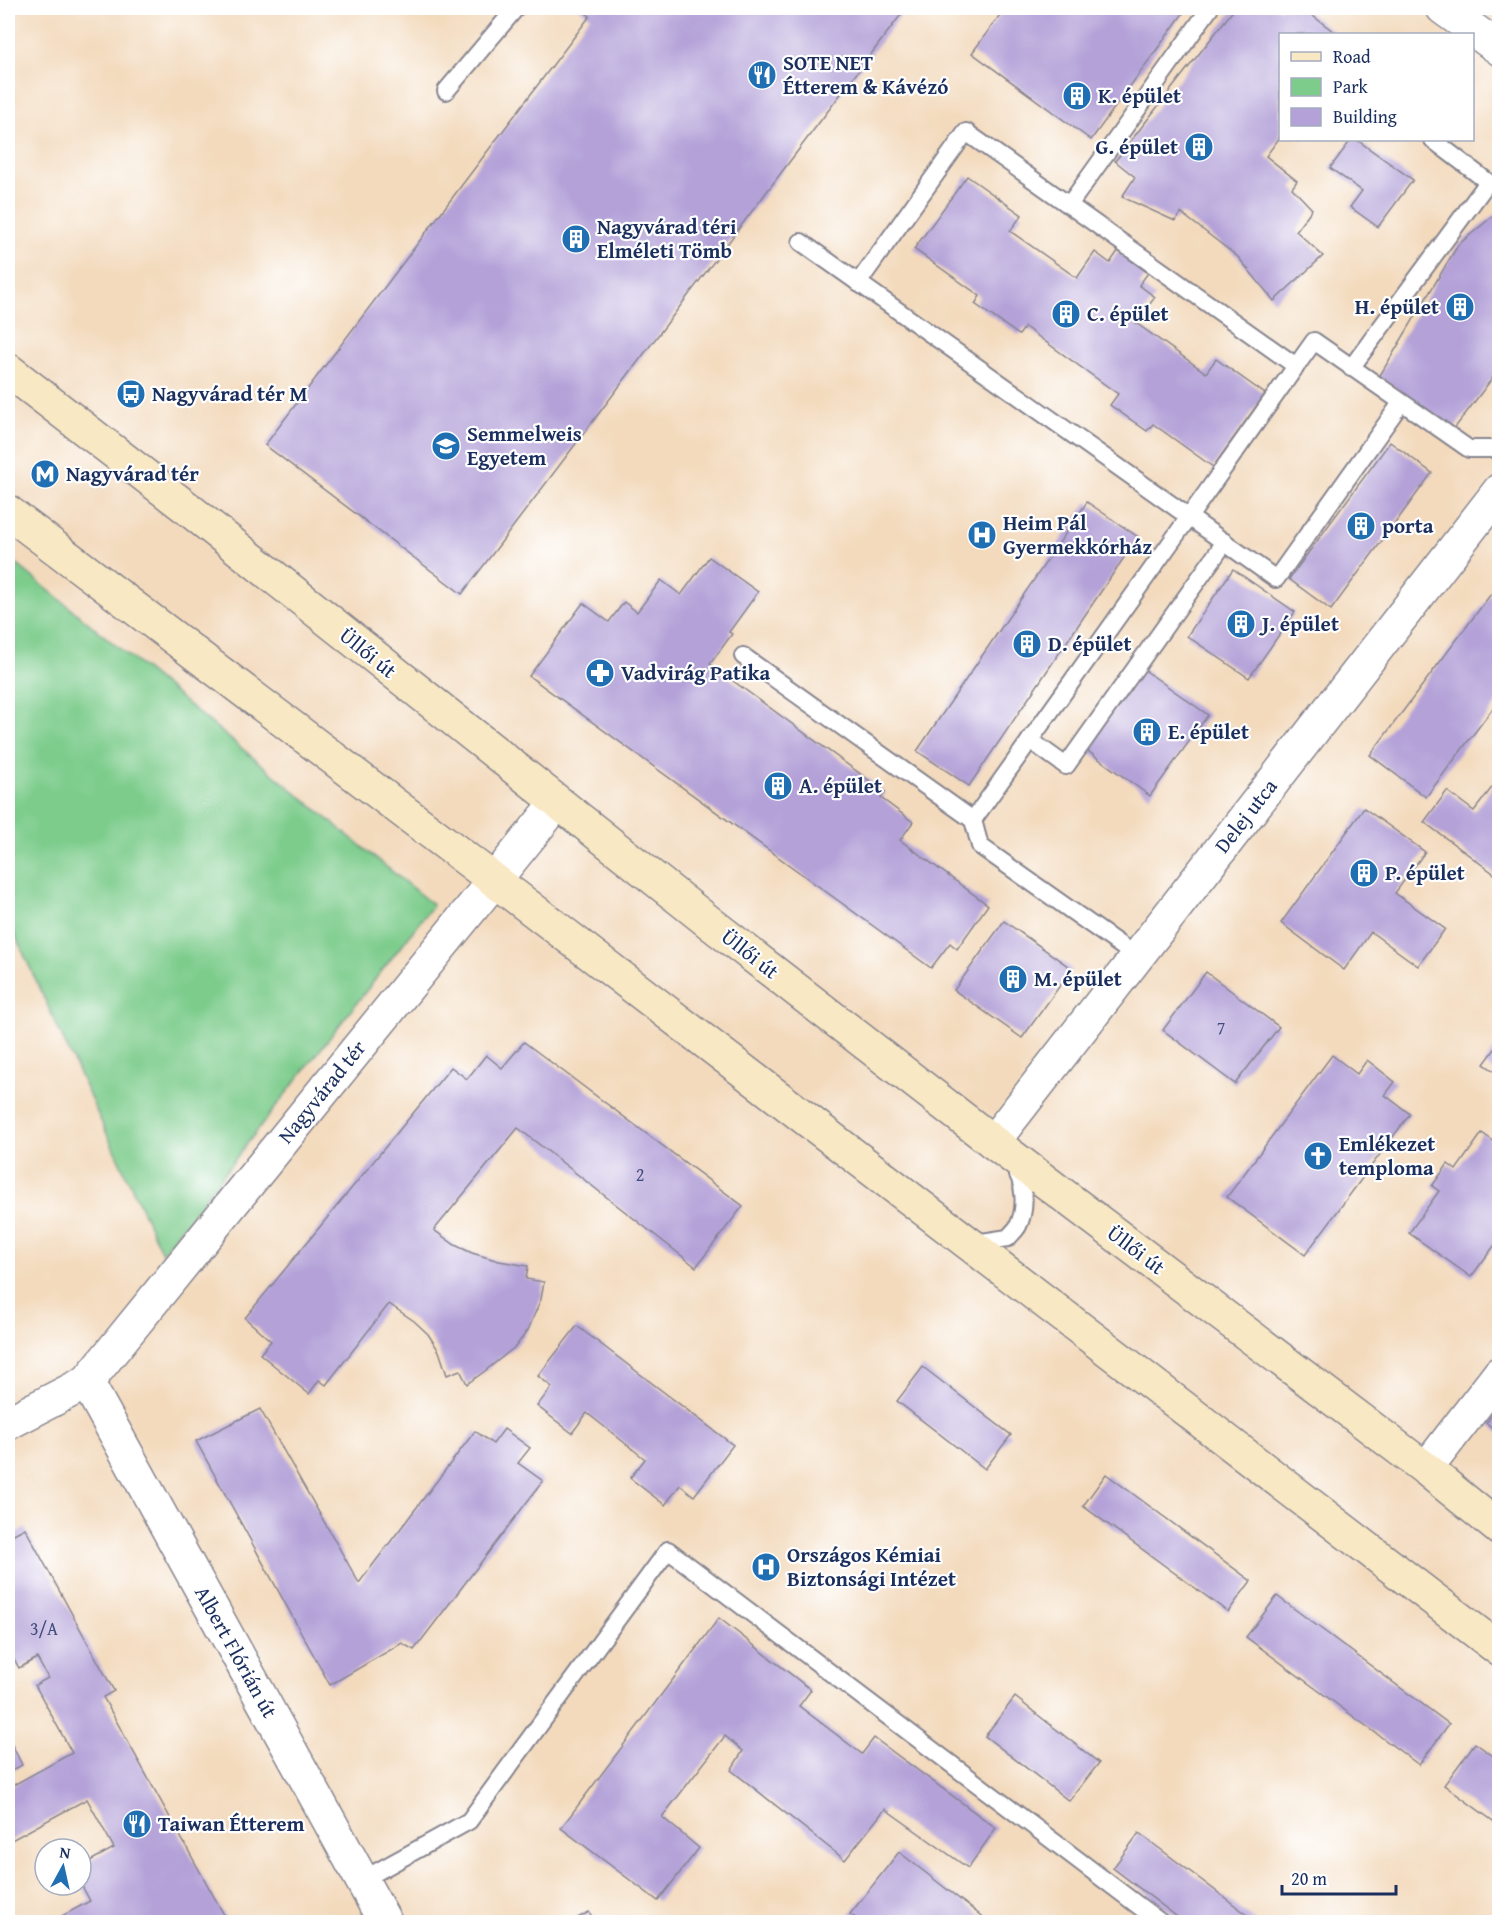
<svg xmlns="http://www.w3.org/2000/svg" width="1507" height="1930" viewBox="0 0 1507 1930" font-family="'Gentium Book Plus',serif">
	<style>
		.green { fill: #7dcc8c; stroke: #4c7e75; stroke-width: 1.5 }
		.building { fill: #b3a1d8 }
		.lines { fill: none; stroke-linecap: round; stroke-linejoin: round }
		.service-casing { stroke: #87848e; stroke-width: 20 }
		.minor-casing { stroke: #87848e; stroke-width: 36 }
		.tertiary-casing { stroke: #87848e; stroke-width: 36 }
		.secondary-casing { stroke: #87848e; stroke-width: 36 }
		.service { stroke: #fff; stroke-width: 16 }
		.minor { stroke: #fff; stroke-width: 33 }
		.tertiary { stroke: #fff; stroke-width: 33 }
		.secondary { stroke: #f8e8c3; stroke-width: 33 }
		.labels { text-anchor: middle; stroke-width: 4.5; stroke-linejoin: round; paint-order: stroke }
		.number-label { font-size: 18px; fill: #414c7c }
		.poi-label { font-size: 21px; font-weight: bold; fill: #1b2f5e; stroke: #fff; text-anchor: start }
		.street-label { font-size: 21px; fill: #1b2f5e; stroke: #fff }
	</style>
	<rect width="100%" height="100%" fill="#fff"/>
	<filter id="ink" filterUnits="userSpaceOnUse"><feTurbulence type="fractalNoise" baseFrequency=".0167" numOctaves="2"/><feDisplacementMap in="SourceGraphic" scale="12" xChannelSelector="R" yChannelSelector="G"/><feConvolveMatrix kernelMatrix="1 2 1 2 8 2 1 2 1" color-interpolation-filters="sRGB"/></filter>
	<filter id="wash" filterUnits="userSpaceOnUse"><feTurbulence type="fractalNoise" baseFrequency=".008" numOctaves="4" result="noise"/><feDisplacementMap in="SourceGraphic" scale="24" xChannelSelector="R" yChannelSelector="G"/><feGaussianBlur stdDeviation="1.35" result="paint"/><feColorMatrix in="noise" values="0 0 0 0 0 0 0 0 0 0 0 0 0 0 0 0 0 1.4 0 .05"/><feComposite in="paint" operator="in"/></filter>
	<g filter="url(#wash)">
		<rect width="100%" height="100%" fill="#f3dabd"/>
		<!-- green -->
		<polygon class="green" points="8,557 433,905 162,1253 8,920"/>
		<g id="blocks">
			<!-- building -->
			<g class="building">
				<polygon points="578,8 906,8 462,594 265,445 590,16"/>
				<polygon points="1005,8 1187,8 1091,140 972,53"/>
				<polygon points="1235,8 1302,8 1337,34 1280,34 1280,137 1266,156 1297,181 1292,188 1312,209 1296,231 1323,256 1274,301 1238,257 1181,213 1175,221 1122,197 1135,177 1115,161"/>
				<polygon points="1487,8 1500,8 1500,17"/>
				<polygon points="1351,140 1357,140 1413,180 1378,227 1350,207 1362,191 1330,168"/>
				<polygon points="967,176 1022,215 1010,231 1077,278 1095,252 1110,263 1118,251 1148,273 1139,285 1155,297 1136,323 1206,373 1216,359 1265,394 1213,467 1153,424 1147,431 1110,405 1118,394 1025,327 1019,335 975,304 980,296 914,249"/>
				<polygon points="1500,210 1500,368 1454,429 1379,377 1458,245"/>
				<polygon points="1390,442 1432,473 1331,610 1289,579"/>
				<polygon points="1087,502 1138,537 969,786 917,751"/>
				<polygon points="709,557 758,592 729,632 732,634 710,664 885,792 881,798 913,822 900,840 988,905 957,949 950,943 931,968 529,676 583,603 609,622 624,602 637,612 661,580 681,595"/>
				<polygon points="1233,569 1295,612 1249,678 1187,636"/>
				<polygon points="1500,582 1500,699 1426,797 1370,755"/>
				<polygon points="1143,669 1208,715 1150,796 1085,749"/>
				<polygon points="1500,777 1500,878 1424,822 1447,791 1474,811"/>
				<polygon points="1364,808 1425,852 1395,893 1445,929 1418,966 1371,932 1344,970 1281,923"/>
				<polygon points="1004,921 1072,969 1022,1038 954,990"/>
				<polygon points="1206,972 1279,1027 1235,1084 1163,1030"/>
				<polygon points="524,1042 743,1206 696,1267 518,1128 434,1230 455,1245 472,1253 499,1261 528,1266 526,1279 544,1282 541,1299 528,1330 516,1346 485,1371 467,1384 460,1370 447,1375 439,1351 428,1334 414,1321 389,1304 326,1385 319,1380 309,1394 260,1354 271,1341 245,1318 451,1067 467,1079 486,1055 502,1068"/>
				<polygon points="1500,1042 1500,1075 1484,1064"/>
				<polygon points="1332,1055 1357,1074 1367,1060 1395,1082 1385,1095 1410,1114 1305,1255 1227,1197"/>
				<polygon points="1482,1133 1500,1146 1500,1238 1471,1277 1409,1233 1439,1191 1432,1186 1448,1164 1456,1170"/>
				<polygon points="577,1326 733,1445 694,1496 680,1485 665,1505 630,1478 645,1459 587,1413 572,1433 537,1406 552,1387 538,1376"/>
				<polygon points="923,1367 1011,1435 985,1469 897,1401"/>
				<polygon points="1500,1404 1500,1433 1486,1423"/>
				<polygon points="260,1409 359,1583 475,1431 493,1444 504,1429 530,1448 518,1463 543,1481 414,1650 402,1643 330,1685 196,1441"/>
				<polygon points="1106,1474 1251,1581 1228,1612 1083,1506"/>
				<polygon points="25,1528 114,1691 103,1697 228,1922 51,1922 90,1901 81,1884 81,1866 114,1848 87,1799 8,1842 8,1788 72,1753 35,1685 48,1678 37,1658 19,1668 8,1648 8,1608 14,1604 8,1591 8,1537"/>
				<polygon points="1277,1596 1449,1724 1419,1765 1246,1637"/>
				<polygon points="719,1618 811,1690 799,1706 862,1754 874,1738 996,1828 968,1868 885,1809 845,1860 731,1770 743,1751 725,1736 662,1817 699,1848 658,1901 561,1828"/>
				<polygon points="1015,1697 1099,1763 1069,1801 985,1736"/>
				<polygon points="8,1737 22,1765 8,1773"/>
				<polygon points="1475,1743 1500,1761 1500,1826 1444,1785"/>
				<polygon points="1139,1833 1257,1922 1184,1922 1113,1868"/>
				<polygon points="899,1852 989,1922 861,1922 850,1914"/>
				<polygon points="589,1912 595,1922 570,1922"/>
			</g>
		</g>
	</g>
	<g filter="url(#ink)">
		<use href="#blocks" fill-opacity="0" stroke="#87848e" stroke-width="1.5"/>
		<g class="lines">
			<!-- service casing -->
			<g class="service-casing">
				<g id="service">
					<polyline points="446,91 516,8"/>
					<polyline points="1069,205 1210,8"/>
					<polyline points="801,242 1189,517 1314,341 1469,449 1500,449"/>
					<polyline points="858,283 966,132 1296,366"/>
					<polyline points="1351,368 1488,182 1433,140"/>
					<polyline points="743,656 973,820 1189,517 1276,579 1401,403"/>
					<polyline points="1030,740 1066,766 1225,542"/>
					<polyline points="973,820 980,846 1137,957"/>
					<path d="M972,1237L982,1242L1008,1238C1011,1234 1016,1230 1018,1226C1027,1208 1025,1180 1012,1165"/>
					<polyline points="362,1880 469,1821 668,1550 1160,1922"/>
				</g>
			</g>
			<!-- minor casing -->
			<g class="minor-casing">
				<g id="minor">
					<polyline points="1443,8 1500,49"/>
					<polyline points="993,1142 1500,490"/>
					<polyline points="8,1423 87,1382"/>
					<polyline points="1426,1469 1500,1373"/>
				</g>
			</g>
			<!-- tertiary casing -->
			<g class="tertiary-casing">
				<polyline id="tertiary" points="385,1922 87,1382 557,803"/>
			</g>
			<!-- secondary casing -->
			<g class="secondary-casing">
				<g id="secondary">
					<polyline points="8,370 187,508 714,926 993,1142 1426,1469 1500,1529"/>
					<polyline points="8,512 494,880 1500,1650"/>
				</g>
			</g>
			<!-- service -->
			<use href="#service" class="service"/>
			<!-- minor -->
			<use href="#minor" class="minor"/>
			<!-- tertiary -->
			<use href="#tertiary" class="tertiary"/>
			<!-- secondary -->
			<use href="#secondary" class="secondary"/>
		</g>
	</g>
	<!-- icons -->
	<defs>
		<g id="restaurant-disc" transform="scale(1.5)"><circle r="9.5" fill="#1f6fb2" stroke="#fff"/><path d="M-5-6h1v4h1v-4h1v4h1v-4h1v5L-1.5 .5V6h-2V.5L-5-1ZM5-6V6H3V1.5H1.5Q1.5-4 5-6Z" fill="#fff"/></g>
		<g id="building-disc" transform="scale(1.5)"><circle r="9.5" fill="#1f6fb2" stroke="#fff"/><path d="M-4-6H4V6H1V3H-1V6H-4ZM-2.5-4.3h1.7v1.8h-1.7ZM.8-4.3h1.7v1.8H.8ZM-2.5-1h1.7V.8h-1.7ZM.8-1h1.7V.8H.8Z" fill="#fff"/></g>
		<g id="bus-disc" transform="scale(1.5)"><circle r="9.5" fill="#1f6fb2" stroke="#fff"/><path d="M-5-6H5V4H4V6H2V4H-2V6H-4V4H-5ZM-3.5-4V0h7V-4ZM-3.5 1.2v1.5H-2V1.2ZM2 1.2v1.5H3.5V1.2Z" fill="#fff"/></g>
		<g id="university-disc" transform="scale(1.5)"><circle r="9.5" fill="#1f6fb2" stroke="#fff"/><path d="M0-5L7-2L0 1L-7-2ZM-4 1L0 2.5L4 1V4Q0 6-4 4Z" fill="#fff"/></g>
		<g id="metro-disc" transform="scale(1.5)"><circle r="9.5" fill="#1f6fb2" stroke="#fff"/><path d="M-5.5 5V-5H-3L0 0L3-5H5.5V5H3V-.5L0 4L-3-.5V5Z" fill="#fff"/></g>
		<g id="hospital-disc" transform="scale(1.5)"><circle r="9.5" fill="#1f6fb2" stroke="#fff"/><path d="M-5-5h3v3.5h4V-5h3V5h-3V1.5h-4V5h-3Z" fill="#fff"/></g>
		<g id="pharmacy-disc" transform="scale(1.5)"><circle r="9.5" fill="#1f6fb2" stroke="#fff"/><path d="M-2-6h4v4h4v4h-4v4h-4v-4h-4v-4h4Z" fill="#fff"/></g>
		<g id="church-disc" transform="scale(1.5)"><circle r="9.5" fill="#1f6fb2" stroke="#fff"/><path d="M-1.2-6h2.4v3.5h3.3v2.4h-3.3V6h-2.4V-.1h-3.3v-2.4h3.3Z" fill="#fff"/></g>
	</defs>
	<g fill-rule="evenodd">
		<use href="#restaurant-disc" x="762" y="75"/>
		<use href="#building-disc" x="1077" y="96"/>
		<use href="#building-disc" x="1199" y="147"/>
		<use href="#building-disc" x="576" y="239"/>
		<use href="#building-disc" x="1460" y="307"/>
		<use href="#building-disc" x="1066" y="314"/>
		<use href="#bus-disc" x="131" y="394"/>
		<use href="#university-disc" x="446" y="446"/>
		<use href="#metro-disc" x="45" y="474"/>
		<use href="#building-disc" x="1361" y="526"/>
		<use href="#hospital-disc" x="982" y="535"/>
		<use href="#building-disc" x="1241" y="624"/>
		<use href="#building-disc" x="1027" y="644"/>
		<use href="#pharmacy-disc" x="600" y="673"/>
		<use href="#building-disc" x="1147" y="732"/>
		<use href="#building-disc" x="778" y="786"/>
		<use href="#building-disc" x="1364" y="873"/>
		<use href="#building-disc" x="1013" y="979"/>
		<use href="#church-disc" x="1318" y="1156"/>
		<use href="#hospital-disc" x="766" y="1567"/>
		<use href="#restaurant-disc" x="137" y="1824"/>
	</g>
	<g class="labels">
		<!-- number labels -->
		<g class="number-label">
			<text x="1221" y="1034">7</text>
			<text x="640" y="1181">2</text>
			<text x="44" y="1635">3/A</text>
		</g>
		<!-- poi labels -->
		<g class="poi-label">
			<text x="783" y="70">SOTE NET<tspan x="783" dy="24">Étterem &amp; Kávézó</tspan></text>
			<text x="1098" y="103">K. épület</text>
			<text x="1178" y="154" text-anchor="end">G. épület</text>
			<text x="597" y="234">Nagyvárad téri<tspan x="597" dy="24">Elméleti Tömb</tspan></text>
			<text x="1439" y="314" text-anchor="end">H. épület</text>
			<text x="1087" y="321">C. épület</text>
			<text x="152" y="401">Nagyvárad tér M</text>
			<text x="467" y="441">Semmelweis<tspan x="467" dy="24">Egyetem</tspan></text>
			<text x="66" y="481">Nagyvárad tér</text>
			<text x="1003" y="530">Heim Pál<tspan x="1003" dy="24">Gyermekkórház</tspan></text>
			<text x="1382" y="533">porta</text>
			<text x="1262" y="631">J. épület</text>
			<text x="1048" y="651">D. épület</text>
			<text x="621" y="680">Vadvirág Patika</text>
			<text x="1168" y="739">E. épület</text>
			<text x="799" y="793">A. épület</text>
			<text x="1385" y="880">P. épület</text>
			<text x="1034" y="986">M. épület</text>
			<text x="1339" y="1151">Emlékezet<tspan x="1339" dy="24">temploma</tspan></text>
			<text x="787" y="1562">Országos Kémiai<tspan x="787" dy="24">Biztonsági Intézet</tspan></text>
			<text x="158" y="1831">Taiwan Étterem</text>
		</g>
		<!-- street labels -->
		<g class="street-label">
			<text transform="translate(368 653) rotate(39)" y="7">Üllői út</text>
			<text transform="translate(1246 816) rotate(-52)" y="7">Delej utca</text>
			<text transform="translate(750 954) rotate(38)" y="7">Üllői út</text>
			<text transform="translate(322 1092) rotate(-51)" y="7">Nagyvárad tér</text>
			<text transform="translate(1136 1250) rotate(37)" y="7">Üllői út</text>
			<text transform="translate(236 1652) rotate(61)" y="7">Albert Flórián út</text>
		</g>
	</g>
	<!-- margin -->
	<rect width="1507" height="1930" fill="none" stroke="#fff" stroke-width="30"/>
	<!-- legend -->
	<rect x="1279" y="33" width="195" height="108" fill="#ffffff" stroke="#a4acbf" stroke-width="1.5"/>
	<rect x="1291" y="52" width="30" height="9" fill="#f8e8c3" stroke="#a4acbf" stroke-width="1.5"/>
	<text x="1333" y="63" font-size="18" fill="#1b2f5e">Road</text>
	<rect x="1291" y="78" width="30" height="18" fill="#7dcc8c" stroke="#a4acbf" stroke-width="1.5"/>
	<text x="1333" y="93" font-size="18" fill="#1b2f5e">Park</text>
	<rect x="1291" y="108" width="30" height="18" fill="#b3a1d8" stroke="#a4acbf" stroke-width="1.5"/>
	<text x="1333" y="123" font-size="18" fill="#1b2f5e">Building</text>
	<!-- north arrow -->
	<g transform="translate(63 1867) rotate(8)"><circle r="28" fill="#ffffff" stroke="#a4acbf" stroke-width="1.5"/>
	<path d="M0-4.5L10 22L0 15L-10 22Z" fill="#1f6fb2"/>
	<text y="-9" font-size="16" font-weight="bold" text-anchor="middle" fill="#1b2f5e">N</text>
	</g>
	<!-- scale -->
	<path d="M1282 1885v9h114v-9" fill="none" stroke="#1b2f5e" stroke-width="3"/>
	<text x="1291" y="1885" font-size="18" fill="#1b2f5e" stroke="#ffffff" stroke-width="4.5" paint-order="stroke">20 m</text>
</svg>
